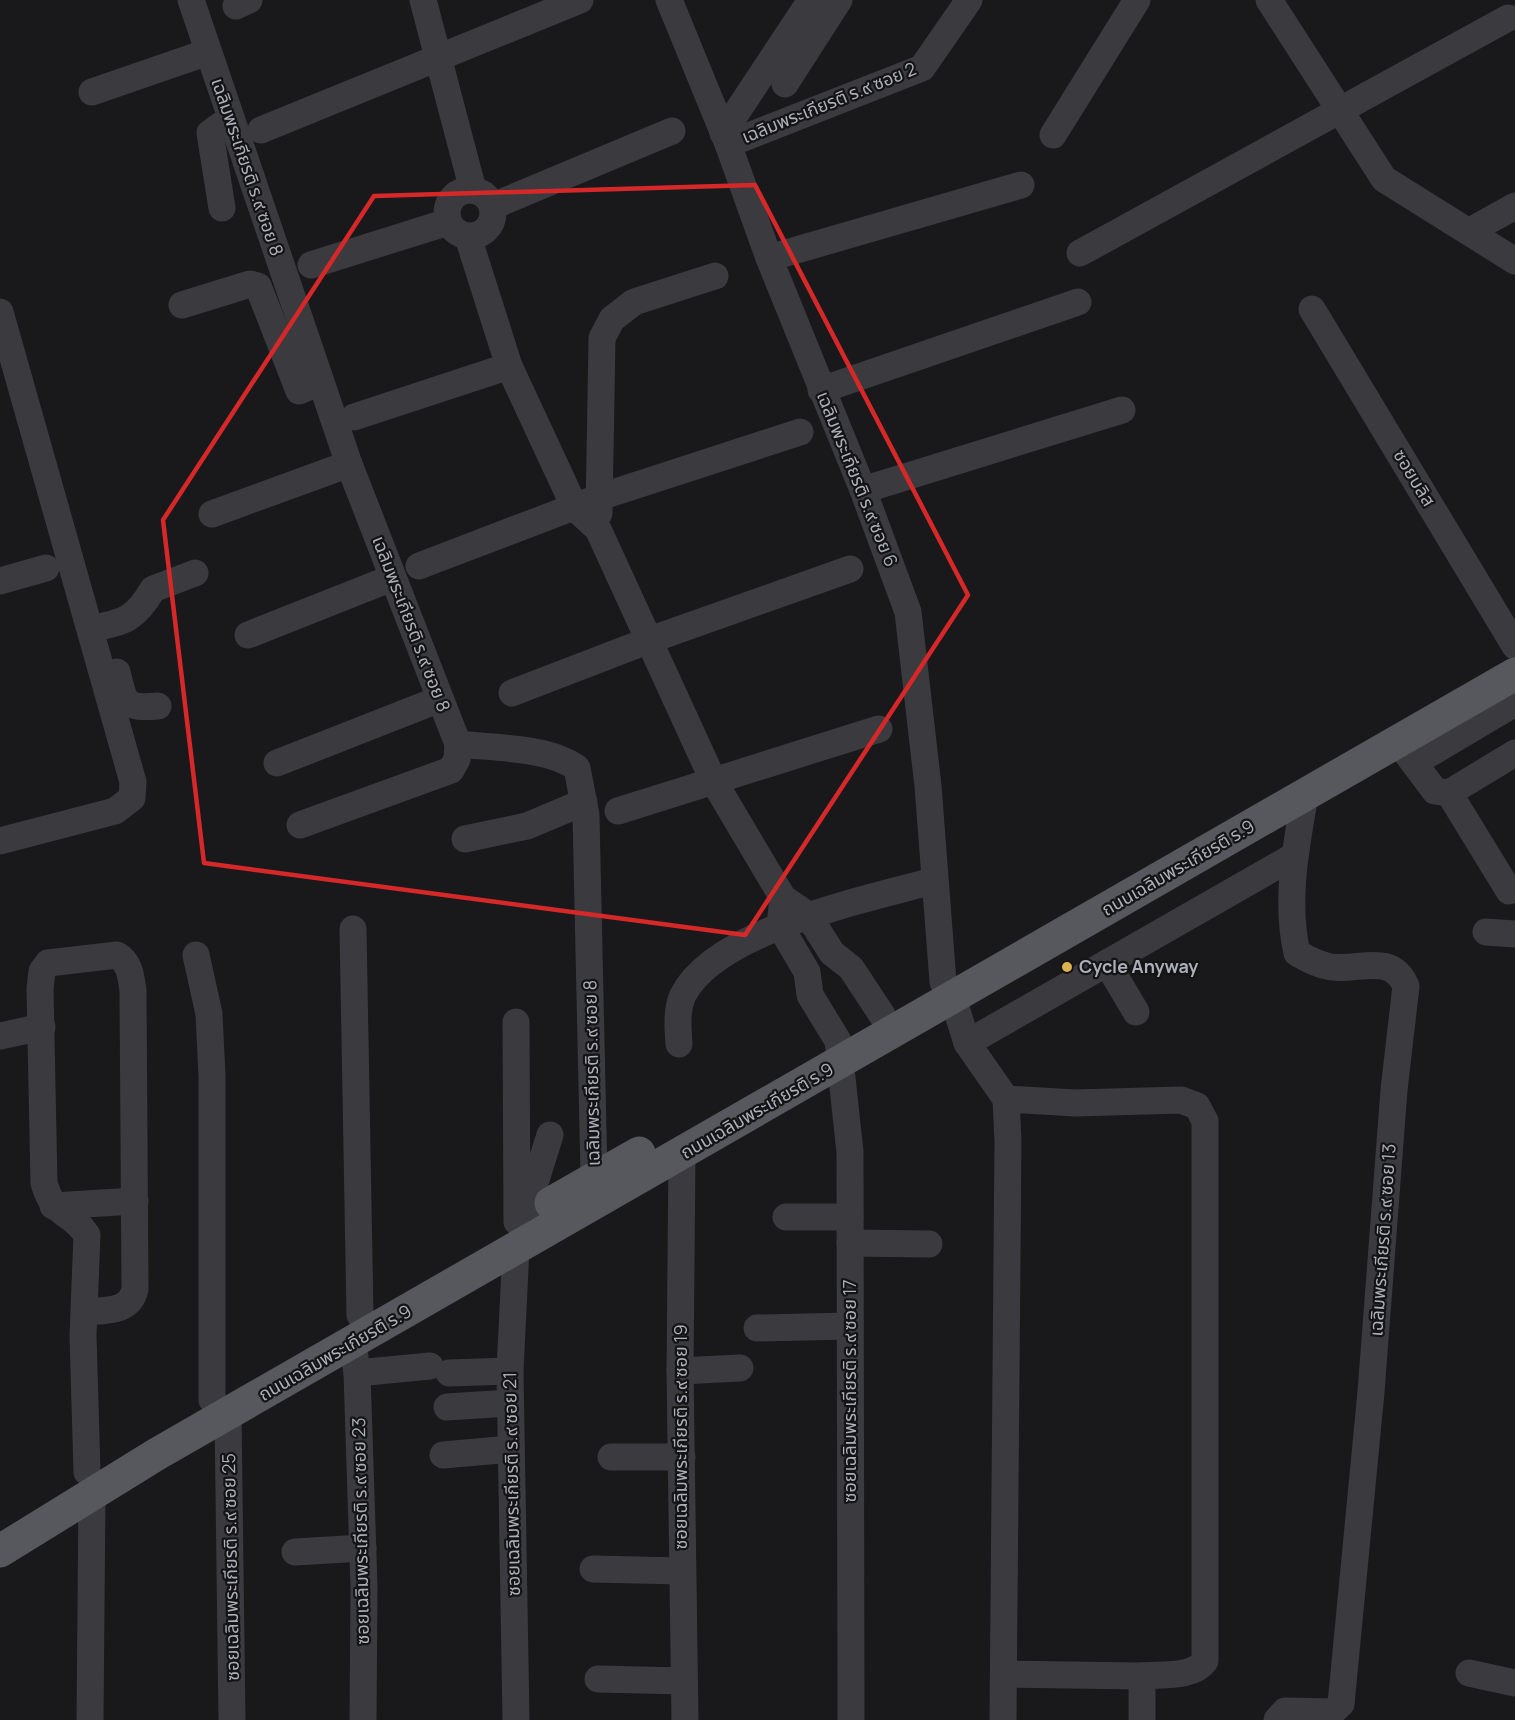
<svg xmlns="http://www.w3.org/2000/svg" width="1515" height="1720" viewBox="0 0 1515 1720" font-family="Manrope,'Noto Sans Thai',sans-serif">
	<style>
		.lines { fill: none; stroke-linecap: round; stroke-linejoin: round }
		.minor { stroke: #3b3b3f; stroke-width: 27 }
		.major { stroke: #57585e; stroke-width: 33 }
		.marked { fill: none; stroke: #d62828; stroke-width: 4.5; stroke-linejoin: round }
		.poi-dot { fill: #dcb14f; stroke: #141416; stroke-width: 2 }
		.labels { text-anchor: middle; stroke-width: 4.5; stroke-linejoin: round; paint-order: stroke }
		.street-label { font-size: 18px; fill: #adb0b9; stroke: #141416 }
		.poi-label { font-size: 18px; font-weight: bold; fill: #adb0b9; stroke: #141416; text-anchor: start }
	</style>
	<rect width="100%" height="100%" fill="#19191b"/>
	<g class="lines">
		<!-- minor -->
		<g class="minor">
			<path d="M191,0L349,464L458,744C494,748 548,747 577,768L586,815L594,1177"/>
			<polyline points="423,0 473,190"/>
			<polyline points="669,0 728,144 769,258 863,490 908,612 928,786 943,982 953,998 967,1043 1006,1099"/>
			<polyline points="1269,0 1384,179 1515,261"/>
			<polyline points="236,6 249,0"/>
			<polyline points="785,84 839,0"/>
			<polyline points="92,92 208,52"/>
			<polyline points="261,130 580,0"/>
			<polyline points="723,133 811,0"/>
			<polyline points="1053,135 1137,0"/>
			<polyline points="728,144 922,68 969,0"/>
			<circle cx="470" cy="213" r="23"/>
			<polyline points="493,206 672,131"/>
			<polyline points="222,208 210,133 231,118"/>
			<polyline points="1470,231 1515,206"/>
			<polyline points="468,237 509,366 575,508 598,529 713,780 783,898 808,915 832,953 851,968 882,1015"/>
			<polyline points="1080,253 1508,18"/>
			<polyline points="769,258 1021,185"/>
			<polyline points="311,265 448,222"/>
			<polyline points="182,305 250,284 258,286 299,391 320,382"/>
			<polyline points="1312,309 1515,646"/>
			<polyline points="0,312 133,782 132,798 115,811 0,841"/>
			<polyline points="821,390 1078,302"/>
			<polyline points="354,417 509,366"/>
			<polyline points="863,490 1122,410"/>
			<polyline points="599,513 602,338 612,319 634,302 715,276"/>
			<polyline points="212,514 349,464"/>
			<polyline points="419,566 600,497 800,432"/>
			<polyline points="0,581 46,568"/>
			<path d="M92,628C125,623 136,618 153,589L195,573"/>
			<polyline points="248,635 392,578"/>
			<path d="M117,672C124,702 124,709 158,706"/>
			<polyline points="512,693 647,641 850,569"/>
			<polyline points="1398,742 1435,791 1449,793 1515,753"/>
			<polyline points="277,763 440,699"/>
			<polyline points="1414,763 1515,703"/>
			<polyline points="1449,793 1509,891"/>
			<polyline points="618,811 879,729"/>
			<polyline points="300,825 451,770 457,759 458,744"/>
			<polyline points="465,839 527,826 584,802"/>
			<polyline points="783,898 780,926 807,972 810,995 838,1041 850,1152 851,1720"/>
			<polyline points="353,929 360,1315"/>
			<polyline points="1486,932 1515,934"/>
			<polyline points="196,955 209,1014 212,1076 212,1400"/>
			<polyline points="1107,963 1136,1012"/>
			<polyline points="516,1022 517,1222"/>
			<polyline points="0,1036 42,1027"/>
			<polyline points="967,1043 1294,856"/>
			<path d="M679,1044C678,1028 676,1010 683,995C716,930 867,899 933,881"/>
			<polyline points="682,1153 680,1371 685,1720"/>
			<polyline points="53,1206 135,1201"/>
			<polyline points="540,1210 535,1205 534,1186 550,1135"/>
			<polyline points="786,1217 850,1217"/>
			<polyline points="850,1243 929,1244"/>
			<path d="M84,1312C105,1310 130,1313 135,1289L133,991C131,976 130,963 117,955L48,963L42,971L40,989L44,1183C54,1218 70,1209 87,1235L83,1335L87,1472"/>
			<polyline points="757,1328 850,1326"/>
			<polyline points="353,1342 357,1373 364,1587 363,1720"/>
			<polyline points="680,1371 740,1368"/>
			<polyline points="357,1373 430,1366"/>
			<polyline points="449,1373 510,1371"/>
			<polyline points="447,1407 510,1403"/>
			<polyline points="228,1414 232,1720"/>
			<polyline points="443,1455 511,1449"/>
			<polyline points="611,1457 682,1457"/>
			<polyline points="295,1552 363,1548"/>
			<polyline points="593,1569 681,1571"/>
			<polyline points="1469,1673 1515,1683"/>
			<polyline points="1004,1674 1142,1676"/>
			<polyline points="598,1679 684,1681"/>
			<polyline points="90,1720 92,1494"/>
			<polyline points="516,1720 510,1371 516,1248"/>
			<path d="M1003,1720L1008,1141L1006,1099L1075,1103L1181,1100L1197,1106L1205,1121V1661C1193,1678 1161,1674 1142,1676V1720"/>
			<path d="M1277,1720L1285,1711L1332,1712L1341,1704L1371,1392L1394,1090L1406,986C1391,952 1360,971 1331,967C1318,965 1308,959 1297,953C1285,901 1296,847 1305,795"/>
		</g>
		<!-- major -->
		<g class="major">
			<polyline points="551,1203 639,1153"/>
			<polyline points="0,1551 157,1454 1515,674"/>
		</g>
	</g>
	<!-- marked area -->
	<path class="marked" d="M755,185L968,595L745,935L204,863L163,520L374,196Z"/>
	<!-- markers -->
	<circle class="poi-dot" cx="1067" cy="967" r="6"/>
	<g class="labels">
		<!-- street labels -->
		<g class="street-label">
			<text transform="translate(829 103) rotate(-22)" y="6">เฉลิมพระเกียรติ ร.๙ ซอย 2</text>
			<text transform="translate(247 167) rotate(71)" y="6">เฉลิมพระเกียรติ ร.๙ ซอย 8</text>
			<text transform="translate(1414 478) rotate(59)" y="6">ซอยบลิส</text>
			<text transform="translate(857 479) rotate(68)" y="6">เฉลิมพระเกียรติ ร.๙ ซอย 6</text>
			<text transform="translate(411 624) rotate(69)" y="6">เฉลิมพระเกียรติ ร.๙ ซอย 8</text>
			<text transform="translate(1178 868) rotate(-30)" y="6">ถนนเฉลิมพระเกียรติ ร.9</text>
			<text transform="translate(592 1073) rotate(-91)" y="6">เฉลิมพระเกียรติ ร.๙ ซอย 8</text>
			<text transform="translate(757 1111) rotate(-30)" y="6">ถนนเฉลิมพระเกียรติ ร.9</text>
			<text transform="translate(1383 1240) rotate(-86)" y="6">เฉลิมพระเกียรติ ร.๙ ซอย 13</text>
			<text transform="translate(335 1353) rotate(-30)" y="6">ถนนเฉลิมพระเกียรติ ร.9</text>
			<text transform="translate(850 1391) rotate(-90)" y="6">ซอยเฉลิมพระเกียรติ ร.๙ ซอย 17</text>
			<text transform="translate(681 1437) rotate(-90)" y="6">ซอยเฉลิมพระเกียรติ ร.๙ ซอย 19</text>
			<text transform="translate(512 1484) rotate(-91)" y="6">ซอยเฉลิมพระเกียรติ ร.๙ ซอย 21</text>
			<text transform="translate(361 1531) rotate(-91)" y="6">ซอยเฉลิมพระเกียรติ ร.๙ ซอย 23</text>
			<text transform="translate(231 1567) rotate(-91)" y="6">ซอยเฉลิมพระเกียรติ ร.๙ ซอย 25</text>
		</g>
		<!-- poi labels -->
		<g class="poi-label">
			<text x="1079" y="973">Cycle Anyway</text>
		</g>
	</g>
</svg>
